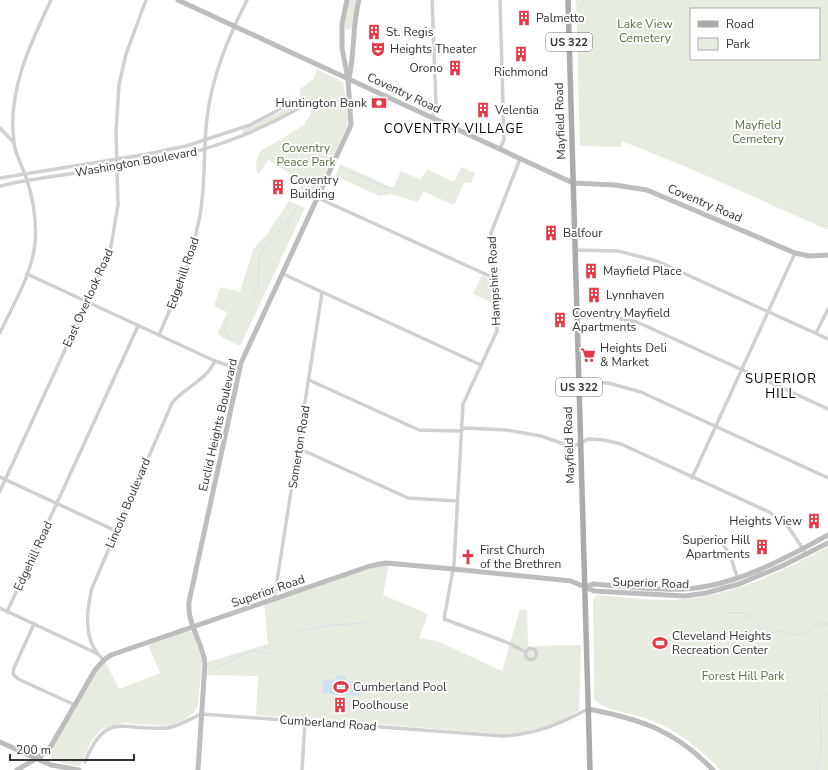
<svg xmlns="http://www.w3.org/2000/svg" width="828" height="770" viewBox="0 0 828 770" font-family="'Nunito Sans',sans-serif">
	<style>
		.green { fill: #e6ecdf; fill-rule: evenodd }
		.water { fill: #cfe2ee }
		.lines { fill: none; stroke-linecap: round; stroke-linejoin: round }
		.stream { stroke: #cfe2ee; stroke-width: 1 }
		.street { stroke: #d0d0d0; stroke-width: 3.5 }
		.secondary { stroke: #bdbdbd; stroke-width: 5 }
		.primary { stroke: #ababab; stroke-width: 5.5 }
		.labels { text-anchor: middle; stroke-width: 4; stroke-linejoin: round; paint-order: stroke }
		.shield { fill: #fff; stroke: #707070; stroke-width: 1 }
		.shield-label { font-size: 11px; font-weight: bold; fill: #333 }
		.poi-label { font-size: 12px; fill: #333; stroke: #fff; text-anchor: start }
		.park-label { font-size: 12px; fill: #56703f; stroke: #fff }
		.street-label { font-size: 12px; fill: #333; stroke: #fff }
		.neighbourhood-label { font-size: 13px; letter-spacing: 1px; fill: #000; stroke: #fff }
	</style>
	<rect width="100%" height="100%" fill="#fff"/>
	<!-- green -->
	<g class="green">
		<polygon points="349,0 357,0 352,28 347,30 344,28"/>
		<path d="M576,0H828V230L698,172L622,141L621,147L580,146ZM691,9H819V59H691Z"/>
		<path d="M317,69L343,82L348,117L347,126L313,200L297,191L303,182L269,160L258,174C255,166 256,157 261,151L306,124L304,122L309,118L311,111L309,106L300,97V89L314,79Z"/>
		<polygon points="297,102 300,105 282,116 244,134 242,130 280,112"/>
		<polygon points="340,164 393,188 401,171 421,180 427,169 454,182 462,167 475,173 471,183 464,183 454,205 423,191 418,202 391,194 380,196 335,176"/>
		<polygon points="289,201 305,208 240,346 221,337 218,333 227,312 214,306 221,287 240,292 253,250 267,234"/>
		<polygon points="482,275 492,280 493,303 473,294"/>
		<path d="M828,547V770H720C701,749 679,732 653,721C638,714 601,710 594,699L593,600L597,595C626,597 656,602 685,599C735,595 784,570 828,547Z"/>
		<path d="M389,563L383,595L428,614L419,638L437,641L502,671L520,609L527,610L528,646L581,645L579,710C559,725 532,732 506,734L256,715L258,676L207,675L208,662L268,644L264,603L370,566Z"/>
		<polygon points="186,631 190,631 194,634 202,659 198,706 195,711 184,720 174,724 165,726 124,723 102,729 92,740 80,766 65,764 52,759 50,753 51,750 97,670 105,661 119,689 160,673 148,644"/>
	</g>
	<!-- water -->
	<polygon class="water" points="337,675 346,676 346,681 360,682 359,696 322,693 323,679 337,680"/>
	<g class="lines">
		<!-- stream -->
		<g class="stream">
			<polyline points="580,8 583,0"/>
			<polyline points="351,172 381,186 395,189"/>
			<polyline points="230,339 225,331 226,320 246,304 255,293 258,286 259,258 263,249 287,223 298,206"/>
			<path d="M727,612C734,614 740,611 746,614C762,622 757,639 783,630C800,639 806,634 821,622L828,625"/>
			<path d="M214,669L253,650L269,654C276,649 282,640 290,636C313,624 340,625 365,623"/>
			<path d="M816,770C827,743 817,725 821,697L828,693"/>
		</g>
		<!-- street -->
		<g class="street">
			<polyline points="432,0 436,104 432,118"/>
			<polyline points="500,0 504,140 500,149"/>
			<polyline points="0,128 14,143"/>
			<polyline points="520,159 491,233 497,331 463,404 454,564 444,619 506,642 526,652"/>
			<path d="M0,178L142,155L186,146L250,125L297,100H301L303,102L301,107C251,136 198,154 141,164C94,172 46,175 0,186"/>
			<polyline points="318,198 494,278"/>
			<polyline points="574,250 618,251 657,261 828,339"/>
			<polyline points="27,274 215,361 239,369"/>
			<polyline points="283,274 481,365"/>
			<polyline points="577,317 610,317 637,322 828,409"/>
			<path d="M0,333C13,304 32,275 35,243C37,221 33,198 26,177C22,166 15,154 14,142C7,92 30,44 51,0"/>
			<polyline points="816,333 828,309"/>
			<path d="M159,335C176,296 192,257 200,215C206,182 203,150 207,118C212,76 228,38 247,0"/>
			<polyline points="309,380 419,430 459,431 466,428 506,430 541,436 572,447 588,439 604,440 621,444 769,512 789,528 807,555"/>
			<polyline points="579,382 608,383 641,392 828,478"/>
			<polyline points="298,448 408,498 457,501"/>
			<polyline points="0,477 116,531"/>
			<polyline points="692,478 795,253"/>
			<polyline points="0,491 87,302 111,246 118,205 116,132 119,85 126,54 146,0"/>
			<path d="M701,537C730,540 729,554 738,579"/>
			<polyline points="274,600 322,293"/>
			<polyline points="0,608 96,653"/>
			<polyline points="7,612 138,326"/>
			<polyline points="34,624 14,668 13,674 18,679 75,705"/>
			<circle cx="531" cy="654" r="5.5"/>
			<path d="M104,660C83,643 86,612 92,588L172,403C187,385 205,382 215,361"/>
			<path d="M85,762C106,710 123,731 166,728C178,727 190,719 201,714L504,736C536,734 560,724 588,709"/>
			<polyline points="302,770 305,721"/>
		</g>
		<!-- secondary -->
		<g class="secondary">
			<polyline points="178,0 573,183 615,185 647,190 795,253 809,256 828,255"/>
			<path d="M349,78C355,52 352,26 359,0"/>
			<path d="M585,587L593,584C624,586 655,591 685,589C735,586 785,559 828,535"/>
			<path d="M588,709C640,719 675,730 713,770"/>
			<polyline points="0,742 51,765 79,770"/>
			<polyline points="17,770 42,755 51,746 95,670 104,660 111,655 370,566 386,563 453,569 571,581 594,591 685,596 706,593 739,584 782,566 828,543"/>
			<path d="M198,770L205,663C202,641 187,624 189,602L241,363L351,125L348,79L342,48V24L347,0"/>
		</g>
		<!-- primary -->
		<polyline class="primary" points="568,0 590,770"/>
	</g>
	<!-- icons -->
	<defs>
		<g id="building-bare" transform="scale(1.2)"><path d="M-4-6H4V6H1V3H-1V6H-4ZM-2.5-4.3h1.7v1.8h-1.7ZM.8-4.3h1.7v1.8H.8ZM-2.5-1h1.7V.8h-1.7ZM.8-1h1.7V.8H.8Z" fill="#e63946" stroke="#fff" stroke-width="2.5" paint-order="stroke"/></g>
		<g id="theatre-bare" transform="scale(1.2)"><path d="M-5-5.5Q0-4 5-5.5V0Q5 5 0 6Q-5 5-5 0ZM-3.3-2.5H-1v1.5H-3.3ZM1-2.5H3.3v1.5H1ZM-2.8 1Q0 5.5 2.8 1Z" fill="#e63946" stroke="#fff" stroke-width="2.5" paint-order="stroke"/></g>
		<g id="bank-bare" transform="scale(1.2)"><path d="M-6-4H6V4H-6ZM0-2.3a2.3 2.3 0 1 0 0 4.6a2.3 2.3 0 1 0 0-4.6Z" fill="#e63946" stroke="#fff" stroke-width="2.5" paint-order="stroke"/></g>
		<g id="supermarket-bare" transform="scale(1.2)"><path d="M-6-5.5h2.5l.6 2H6L4.5 2H-2.5L-4.4-4H-6ZM-1.5 3.2a1.3 1.3 0 1 0 .1 0ZM3 3.2a1.3 1.3 0 1 0 .1 0Z" fill="#e63946" stroke="#fff" stroke-width="2.5" paint-order="stroke"/></g>
		<g id="church-bare" transform="scale(1.2)"><path d="M-1.2-6h2.4v3.5h3.3v2.4h-3.3V6h-2.4V-.1h-3.3v-2.4h3.3Z" fill="#e63946" stroke="#fff" stroke-width="2.5" paint-order="stroke"/></g>
		<g id="stadium-bare" transform="scale(1.2)"><path d="M0-5a6.5 5 0 1 0 0 10a6.5 5 0 1 0 0-10ZM-3.5-1.8h7v3.6h-7Z" fill="#e63946" stroke="#fff" stroke-width="2.5" paint-order="stroke"/></g>
	</defs>
	<g fill-rule="evenodd">
		<use href="#building-bare" x="524" y="18"/>
		<use href="#building-bare" x="374" y="32"/>
		<use href="#theatre-bare" x="378" y="49"/>
		<use href="#building-bare" x="521" y="54"/>
		<use href="#building-bare" x="455" y="68"/>
		<use href="#bank-bare" x="379" y="103"/>
		<use href="#building-bare" x="483" y="110"/>
		<use href="#building-bare" x="278" y="187"/>
		<use href="#building-bare" x="551" y="233"/>
		<use href="#building-bare" x="591" y="271"/>
		<use href="#building-bare" x="594" y="295"/>
		<use href="#building-bare" x="560" y="320"/>
		<use href="#supermarket-bare" x="588" y="355"/>
		<use href="#building-bare" x="814" y="521"/>
		<use href="#building-bare" x="762" y="547"/>
		<use href="#church-bare" x="468" y="557"/>
		<use href="#stadium-bare" x="660" y="643"/>
		<use href="#stadium-bare" x="341" y="687"/>
		<use href="#building-bare" x="340" y="705"/>
	</g>
	<g class="labels">
		<!-- shield labels -->
		<g class="shield">
			<rect x="546" y="33" width="46" height="18" rx="3"/>
			<rect x="556" y="378" width="46" height="18" rx="3"/>
		</g>
		<g class="shield-label">
			<text x="569" y="46">US 322</text>
			<text x="579" y="391">US 322</text>
		</g>
		<!-- poi labels -->
		<g class="poi-label">
			<text x="536" y="22">Palmetto</text>
			<text x="386" y="36">St. Regis</text>
			<text x="390" y="53">Heights Theater</text>
			<text x="443" y="72" text-anchor="end">Orono</text>
			<text x="521" y="76" text-anchor="middle">Richmond</text>
			<text x="367" y="107" text-anchor="end">Huntington Bank</text>
			<text x="495" y="114">Velentia</text>
			<text x="290" y="184">Coventry<tspan x="290" dy="14">Building</tspan></text>
			<text x="563" y="237">Balfour</text>
			<text x="603" y="275">Mayfield Place</text>
			<text x="606" y="299">Lynnhaven</text>
			<text x="572" y="317">Coventry Mayfield<tspan x="572" dy="14">Apartments</tspan></text>
			<text x="600" y="352">Heights Deli<tspan x="600" dy="14">&amp; Market</tspan></text>
			<text x="802" y="525" text-anchor="end">Heights View</text>
			<text x="750" y="544" text-anchor="end">Superior Hill<tspan x="750" dy="14">Apartments</tspan></text>
			<text x="480" y="554">First Church<tspan x="480" dy="14">of the Brethren</tspan></text>
			<text x="672" y="640">Cleveland Heights<tspan x="672" dy="14">Recreation Center</tspan></text>
			<text x="353" y="691">Cumberland Pool</text>
			<text x="352" y="709">Poolhouse</text>
		</g>
		<!-- park labels -->
		<g class="park-label">
			<text x="645" y="28">Lake View<tspan x="645" dy="14">Cemetery</tspan></text>
			<text x="758" y="129">Mayfield<tspan x="758" dy="14">Cemetery</tspan></text>
			<text x="306" y="152">Coventry<tspan x="306" dy="14">Peace Park</tspan></text>
			<text x="743" y="680">Forest Hill Park</text>
		</g>
		<!-- street labels -->
		<g class="street-label">
			<text transform="translate(404 93) rotate(25)" y="4">Coventry Road</text>
			<text transform="translate(560 121) rotate(-92)" y="4">Mayfield Road</text>
			<text transform="translate(136 162) rotate(-10)" y="4">Washington Boulevard</text>
			<text transform="translate(705 203) rotate(23)" y="4">Coventry Road</text>
			<text transform="translate(183 273) rotate(-71)" y="4">Edgehill Road</text>
			<text transform="translate(494 281) rotate(-93)" y="4">Hampshire Road</text>
			<text transform="translate(88 298) rotate(-66)" y="4">East Overlook Road</text>
			<text transform="translate(218 425) rotate(-77)" y="4">Euclid Heights Boulevard</text>
			<text transform="translate(569 445) rotate(-92)" y="4">Mayfield Road</text>
			<text transform="translate(299 447) rotate(-81)" y="4">Somerton Road</text>
			<text transform="translate(128 503) rotate(-67)" y="4">Lincoln Boulevard</text>
			<text transform="translate(33 556) rotate(-65)" y="4">Edgehill Road</text>
			<text transform="translate(651 583) rotate(2)" y="4">Superior Road</text>
			<text transform="translate(268 591) rotate(-19)" y="4">Superior Road</text>
			<text transform="translate(328 723) rotate(4)" y="4">Cumberland Road</text>
		</g>
		<!-- neighbourhood labels -->
		<g class="neighbourhood-label">
			<text x="454" y="133">COVENTRY VILLAGE</text>
			<text x="781" y="383">SUPERIOR<tspan x="781" dy="15">HILL</tspan></text>
		</g>
	</g>
	<!-- legend -->
	<rect x="690" y="8" width="130" height="52" fill="#ffffff" stroke="#adadad"/>
	<rect x="698" y="21" width="20" height="6" fill="#ababab" stroke="#adadad"/>
	<text x="726" y="28" font-size="12" fill="#333333">Road</text>
	<rect x="698" y="38" width="20" height="12" fill="#e6ecdf" stroke="#adadad"/>
	<text x="726" y="48" font-size="12" fill="#333333">Park</text>
	<!-- scale -->
	<path d="M10 754v6h124v-6" fill="none" stroke="#333333" stroke-width="2"/>
	<text x="16" y="754" font-size="12" fill="#333333" stroke="#ffffff" stroke-width="3" paint-order="stroke">200 m</text>
</svg>
